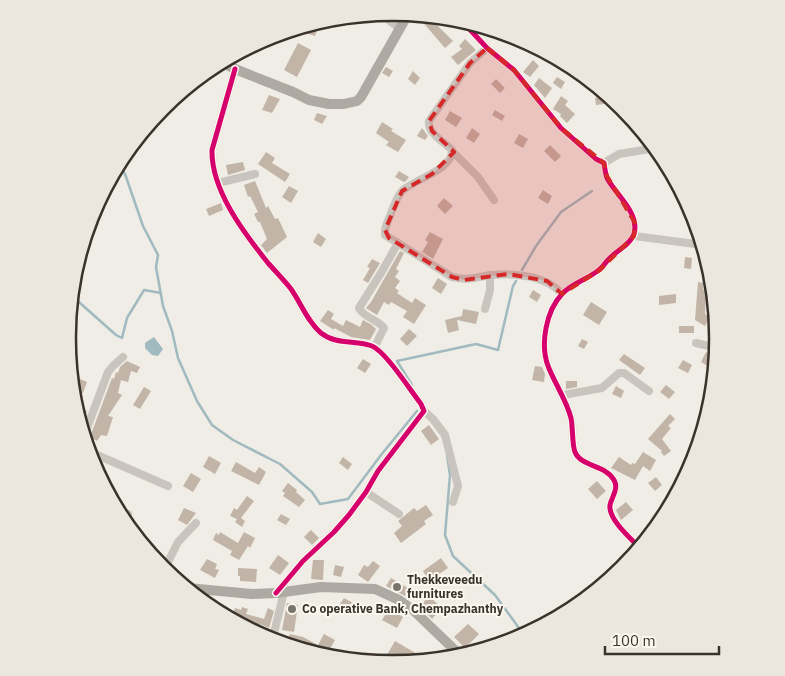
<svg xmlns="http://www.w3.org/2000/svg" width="785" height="676" viewBox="0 0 785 676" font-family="'IBM Plex Sans',sans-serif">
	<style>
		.water { fill: #a1bac0 }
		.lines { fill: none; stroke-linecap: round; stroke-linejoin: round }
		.stream { stroke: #a1bac0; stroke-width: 2.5 }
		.building { fill: #c2b5a7 }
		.minor { stroke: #c9c5be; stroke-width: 8 }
		.major { stroke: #aeaaa3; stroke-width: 10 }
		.cycleway-casing { stroke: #fbf7ee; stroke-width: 8 }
		.cycleway { stroke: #d6006c; stroke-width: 5 }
		.marked { fill: #d62828; fill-opacity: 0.2; stroke: #d62828; stroke-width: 4; stroke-dasharray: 10 6; stroke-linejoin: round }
		.poi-dot { fill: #79746c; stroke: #fbf7ee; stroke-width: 2 }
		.labels { text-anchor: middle; stroke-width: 4; stroke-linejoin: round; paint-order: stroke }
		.poi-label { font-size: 12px; font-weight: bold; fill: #3a332b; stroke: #fbf7ee; text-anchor: start }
		.rim { fill: none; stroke: #3a332b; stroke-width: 2.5 }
	</style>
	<rect width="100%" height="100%" fill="#efede5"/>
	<!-- water -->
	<polygon class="water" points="154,337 163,349 158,356 152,355 145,348 145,343"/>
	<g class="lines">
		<!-- stream -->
		<g class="stream">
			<polyline points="118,164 125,174 143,226 158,255 156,267 163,306 172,331 178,358 197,401 212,425 233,440 280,464 312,492 320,504 348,499 381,455 417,411"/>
			<polyline points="522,270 536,246 561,212 592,191"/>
			<polyline points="71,295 116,335 122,338 127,318 144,290 161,293"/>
			<polyline points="412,385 397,361 476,344 498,350 513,286 516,281"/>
			<polyline points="447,456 450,475 445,535 453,556 495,595 524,635"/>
		</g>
	</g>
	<!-- building -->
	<g class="building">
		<polygon points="424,16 444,18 438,26 453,41 445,48 420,19"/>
		<polygon points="320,22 315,36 302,32 304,26"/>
		<polygon points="465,39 476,50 458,65 451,57 462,49 459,46"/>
		<polygon points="298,43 311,50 297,77 284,70"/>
		<polygon points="533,60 539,66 530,77 523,72"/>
		<polygon points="386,67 393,71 389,77 382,73"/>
		<polygon points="413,71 420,78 415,85 408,79"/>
		<polygon points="557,77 565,82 561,89 553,83"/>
		<polygon points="539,78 552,88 545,98 534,85"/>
		<polygon points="496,79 505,88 500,93 491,84"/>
		<polygon points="269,95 280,99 272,113 262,110"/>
		<polygon points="561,96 568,101 565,105 575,114 567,123 560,116 561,114 553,109"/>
		<polygon points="609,96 611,103 596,105 595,98"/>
		<polygon points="168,103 174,106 171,112 162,108"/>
		<polygon points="495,110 505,116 502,121 492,115"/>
		<polygon points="450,111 462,118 456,127 445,120"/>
		<polygon points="317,113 327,116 322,124 314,120"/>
		<polygon points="382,122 393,129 391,131 406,140 398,152 386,145 389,142 376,133"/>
		<polygon points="422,128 428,136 425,140 417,136"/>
		<polygon points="472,128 480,134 474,143 466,138"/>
		<polygon points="519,134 528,139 523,148 514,143"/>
		<polygon points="550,145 561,156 555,162 544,151"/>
		<polygon points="266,152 275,158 272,163 290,174 285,182 258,164"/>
		<polygon points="243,162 245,170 228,175 226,165"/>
		<polygon points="399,171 409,177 406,181 404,182 395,177"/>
		<polygon points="255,181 266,208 268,206 275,219 278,218 287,237 267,253 261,245 267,239 260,222 258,222 254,214 258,212 250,196 248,197 244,185"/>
		<polygon points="289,186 298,191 291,203 282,197"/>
		<polygon points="543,190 552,196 548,204 538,198"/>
		<polygon points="444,198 453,206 445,214 437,206"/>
		<polygon points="221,203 223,210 209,216 206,209"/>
		<polygon points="430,232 443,239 433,259 422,252 428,242 425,240"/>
		<polygon points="318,233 326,239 321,247 313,242"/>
		<polygon points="400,251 404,253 396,269 399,271 395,277 400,281 395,288 399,291 397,293 412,303 415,298 426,305 414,324 403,317 407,311 391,302 389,305 384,302 377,315 366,308 371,302"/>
		<polygon points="685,257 692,258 691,269 684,268"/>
		<polygon points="372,259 380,263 368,283 363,280 370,268 367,267"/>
		<polygon points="438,278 447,284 441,294 432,288"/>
		<polygon points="698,282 703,283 703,289 706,292 705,314 710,317 705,326 695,320"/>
		<polygon points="533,290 541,295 537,302 529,297"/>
		<polygon points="676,294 676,303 659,305 659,296"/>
		<polygon points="591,302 607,312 599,325 583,315"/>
		<polygon points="463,309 479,312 476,324 457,320 459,330 448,333 445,320 462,316"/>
		<polygon points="328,310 334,314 331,319 343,326 346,320 360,327 363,320 372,325 376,329 370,340 351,337 334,328 334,330 320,321"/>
		<rect x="679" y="326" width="15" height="7"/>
		<polygon points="409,329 417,336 407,346 400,339"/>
		<polygon points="582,339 588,342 584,349 578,346"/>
		<polygon points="706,352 716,357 711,368 701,362"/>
		<polygon points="624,354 645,368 640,375 619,360"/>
		<polygon points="363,359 371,364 365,373 357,368"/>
		<polygon points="683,360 692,365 688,373 678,368"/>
		<polygon points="127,361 140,367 137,373 131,371 128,382 121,380 118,393 122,395 108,416 113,417 107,436 101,435 97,441 90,437 112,378 114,379 116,372 118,373 120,367"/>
		<polygon points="535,366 542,367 545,374 544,382 532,380"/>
		<polygon points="78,378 87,382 83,393 73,390"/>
		<polygon points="566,381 577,381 577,387 566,389"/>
		<polygon points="714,383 712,402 711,405 702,401"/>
		<polygon points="666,385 675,392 669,399 660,392"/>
		<polygon points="616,386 624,391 621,398 612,394"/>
		<polygon points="144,387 151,391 140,409 133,405"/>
		<polygon points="78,406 87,411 81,428 76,410"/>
		<polygon points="670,414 675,419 668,426 671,428 662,439 671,451 664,456 661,452 662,451 648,439"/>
		<polygon points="429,425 439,439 431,445 421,431"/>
		<polygon points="643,452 656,460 650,471 643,466 635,480 611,468 619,457 631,465 632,463 635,464"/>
		<polygon points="209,456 221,463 215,474 203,467"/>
		<polygon points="343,457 352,464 348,470 339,463"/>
		<polygon points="236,462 255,473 259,467 266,472 259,485 231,471"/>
		<polygon points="191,473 201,479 193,492 183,486"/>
		<polygon points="656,477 662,485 655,491 648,483"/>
		<polygon points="597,481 606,491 597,499 588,489"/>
		<polygon points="288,483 297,490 296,492 305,500 299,507 283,496 285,493 282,491"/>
		<polygon points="247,496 254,501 241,518 245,521 242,527 235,522 237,519 230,516 234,508 237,510"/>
		<polygon points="626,502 633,510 621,520 616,510"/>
		<polygon points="426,505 433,515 424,521 426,524 401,543 394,533 402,526 398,521 414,508 417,511"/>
		<polygon points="184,508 196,513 187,525 178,520"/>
		<polygon points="281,514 290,519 286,525 277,520"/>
		<polygon points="311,530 319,538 312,545 304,537"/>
		<polygon points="220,532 238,543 244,532 255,538 250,548 248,546 239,560 230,555 232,551 213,540 216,533 219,535"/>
		<polygon points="278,555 289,563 280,575 269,568"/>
		<polygon points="441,558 448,568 429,581 423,571"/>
		<polygon points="207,559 217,564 215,569 219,570 215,578 200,570"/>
		<polygon points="313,560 324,560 323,580 311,579"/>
		<polygon points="373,561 380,566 368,582 358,575 364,565 368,567"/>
		<polygon points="335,565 344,567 341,577 333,575"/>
		<polygon points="238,568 257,569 256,582 240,581 240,576 238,576"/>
		<polygon points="391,578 408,588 405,596 386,586"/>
		<polygon points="429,596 442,608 432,619 420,606"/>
		<polygon points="344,598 355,604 350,614 338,607"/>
		<polygon points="287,603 298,605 294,632 282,630"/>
		<polygon points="242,607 248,609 246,614 264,619 268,608 274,611 269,628 260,624 257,633 231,619 235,608 241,610"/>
		<polygon points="389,609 403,617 397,628 382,620"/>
		<polygon points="468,624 479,634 465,648 454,637"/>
		<polygon points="290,634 303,637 318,645 324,634 335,640 326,656 311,649 310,651 300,648 301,646 287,641"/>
		<polygon points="395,641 417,654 412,662 400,663 387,655"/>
	</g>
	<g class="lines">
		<!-- minor -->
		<g class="minor">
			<polyline points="381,14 399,28"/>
			<path d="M461,20L487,48L514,70L561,128L596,159L604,163C605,168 605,173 607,178C616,195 640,213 634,234C630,245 617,250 610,258C606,261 604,266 600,269C589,279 572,283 562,294C546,311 540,344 548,366C555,384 566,399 571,418C573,427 572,445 575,452C581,467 606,465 614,480C619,489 612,496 610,505C608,519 630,538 640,548"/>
			<path d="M487,48L470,63L429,121C427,133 444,142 452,150C453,170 414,179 402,191C396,198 393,207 390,216C387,223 384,228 385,235L452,277C469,281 475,277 492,275C514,273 546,275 562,294"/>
			<path d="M235,69L212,150C211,190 244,233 268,263C276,272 284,280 291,289C301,303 307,321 321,333C336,345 355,340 372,346C386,352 410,390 421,404L424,411L378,471L366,492L349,515L334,532L303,561L276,593"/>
			<polyline points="453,152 478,177 494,200"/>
			<polyline points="604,163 619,154 656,148"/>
			<polyline points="218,183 255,174"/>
			<polyline points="634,236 703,245"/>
			<polyline points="708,287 710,268"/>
			<polyline points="485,309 490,290 490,275"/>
			<polyline points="696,343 717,348"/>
			<path d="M374,348L384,328C377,319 364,318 359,308L381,273L398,243"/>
			<polyline points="563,395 602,388 619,373 624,373 649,391"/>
			<polyline points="424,411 433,419 445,435 458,486 453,502"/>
			<polyline points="84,436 108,372 113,366 123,357"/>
			<polyline points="88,451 168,486"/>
			<polyline points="366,492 399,514"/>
			<polyline points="124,521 128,514"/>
			<polyline points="636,544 664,517"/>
			<polyline points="162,568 168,562 178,542 196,523"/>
			<polyline points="276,641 274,633 284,592"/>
		</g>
		<!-- major -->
		<g class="major">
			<polyline points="221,62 235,69 293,92 309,100 329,104 344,104 357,101 361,97 408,14"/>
			<polyline points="187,588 252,594 276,593 321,587 375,589 399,600 412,609 461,656"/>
		</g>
		<!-- cycleway casing -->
		<g class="cycleway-casing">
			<g id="cycleway">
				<path d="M461,20L487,48L514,70L561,128L596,159L604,163C605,168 605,173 607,178C616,195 640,213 634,234C630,245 617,250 610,258C606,261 604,266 600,269C589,279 572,283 562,294C546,311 540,344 548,366C555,384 566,399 571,418C573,427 572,445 575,452C581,467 606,465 614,480C619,489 612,496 610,505C608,519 630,538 640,548"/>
				<path d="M235,69L212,150C211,190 244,233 268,263C276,272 284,280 291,289C301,303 307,321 321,333C336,345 355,340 372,346C386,352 410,390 421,404L424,411L378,471L366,492L349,515L334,532L303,561L276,593"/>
			</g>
		</g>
		<!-- cycleway -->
		<use href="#cycleway" class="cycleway"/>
	</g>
	<!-- marked area -->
	<path class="marked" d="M487,48L514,70L561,128L604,163L607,176L635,223L634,236L600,270L562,294L547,281L508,274L464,280L452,277L389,238L385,230L402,191L432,174L454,152L432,131L429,121L470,63Z"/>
	<!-- markers -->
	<g class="poi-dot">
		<circle cx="397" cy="587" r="5"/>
		<circle cx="292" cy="609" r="5"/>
	</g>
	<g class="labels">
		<!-- poi labels -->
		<g class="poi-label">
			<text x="407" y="584">Thekkeveedu<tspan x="407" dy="14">furnitures</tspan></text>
			<text x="302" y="613">Co operative Bank, Chempazhanthy</text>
		</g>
	</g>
	<!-- crop -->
	<path d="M0 0H785V676H0ZM392 21H393A316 316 0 0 1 709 337V339A316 316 0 0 1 393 655H392A316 316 0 0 1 76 339V337A316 316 0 0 1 392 21Z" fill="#ece7de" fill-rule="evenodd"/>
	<path class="rim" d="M392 21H393A316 316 0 0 1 709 337V339A316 316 0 0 1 393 655H392A316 316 0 0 1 76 339V337A316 316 0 0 1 392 21Z"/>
	<!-- scale -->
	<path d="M605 646v8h114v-8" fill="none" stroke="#3a332b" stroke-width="2.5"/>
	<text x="612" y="646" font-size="15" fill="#3a332b" stroke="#fbf7ee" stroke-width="4" paint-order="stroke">100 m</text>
</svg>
